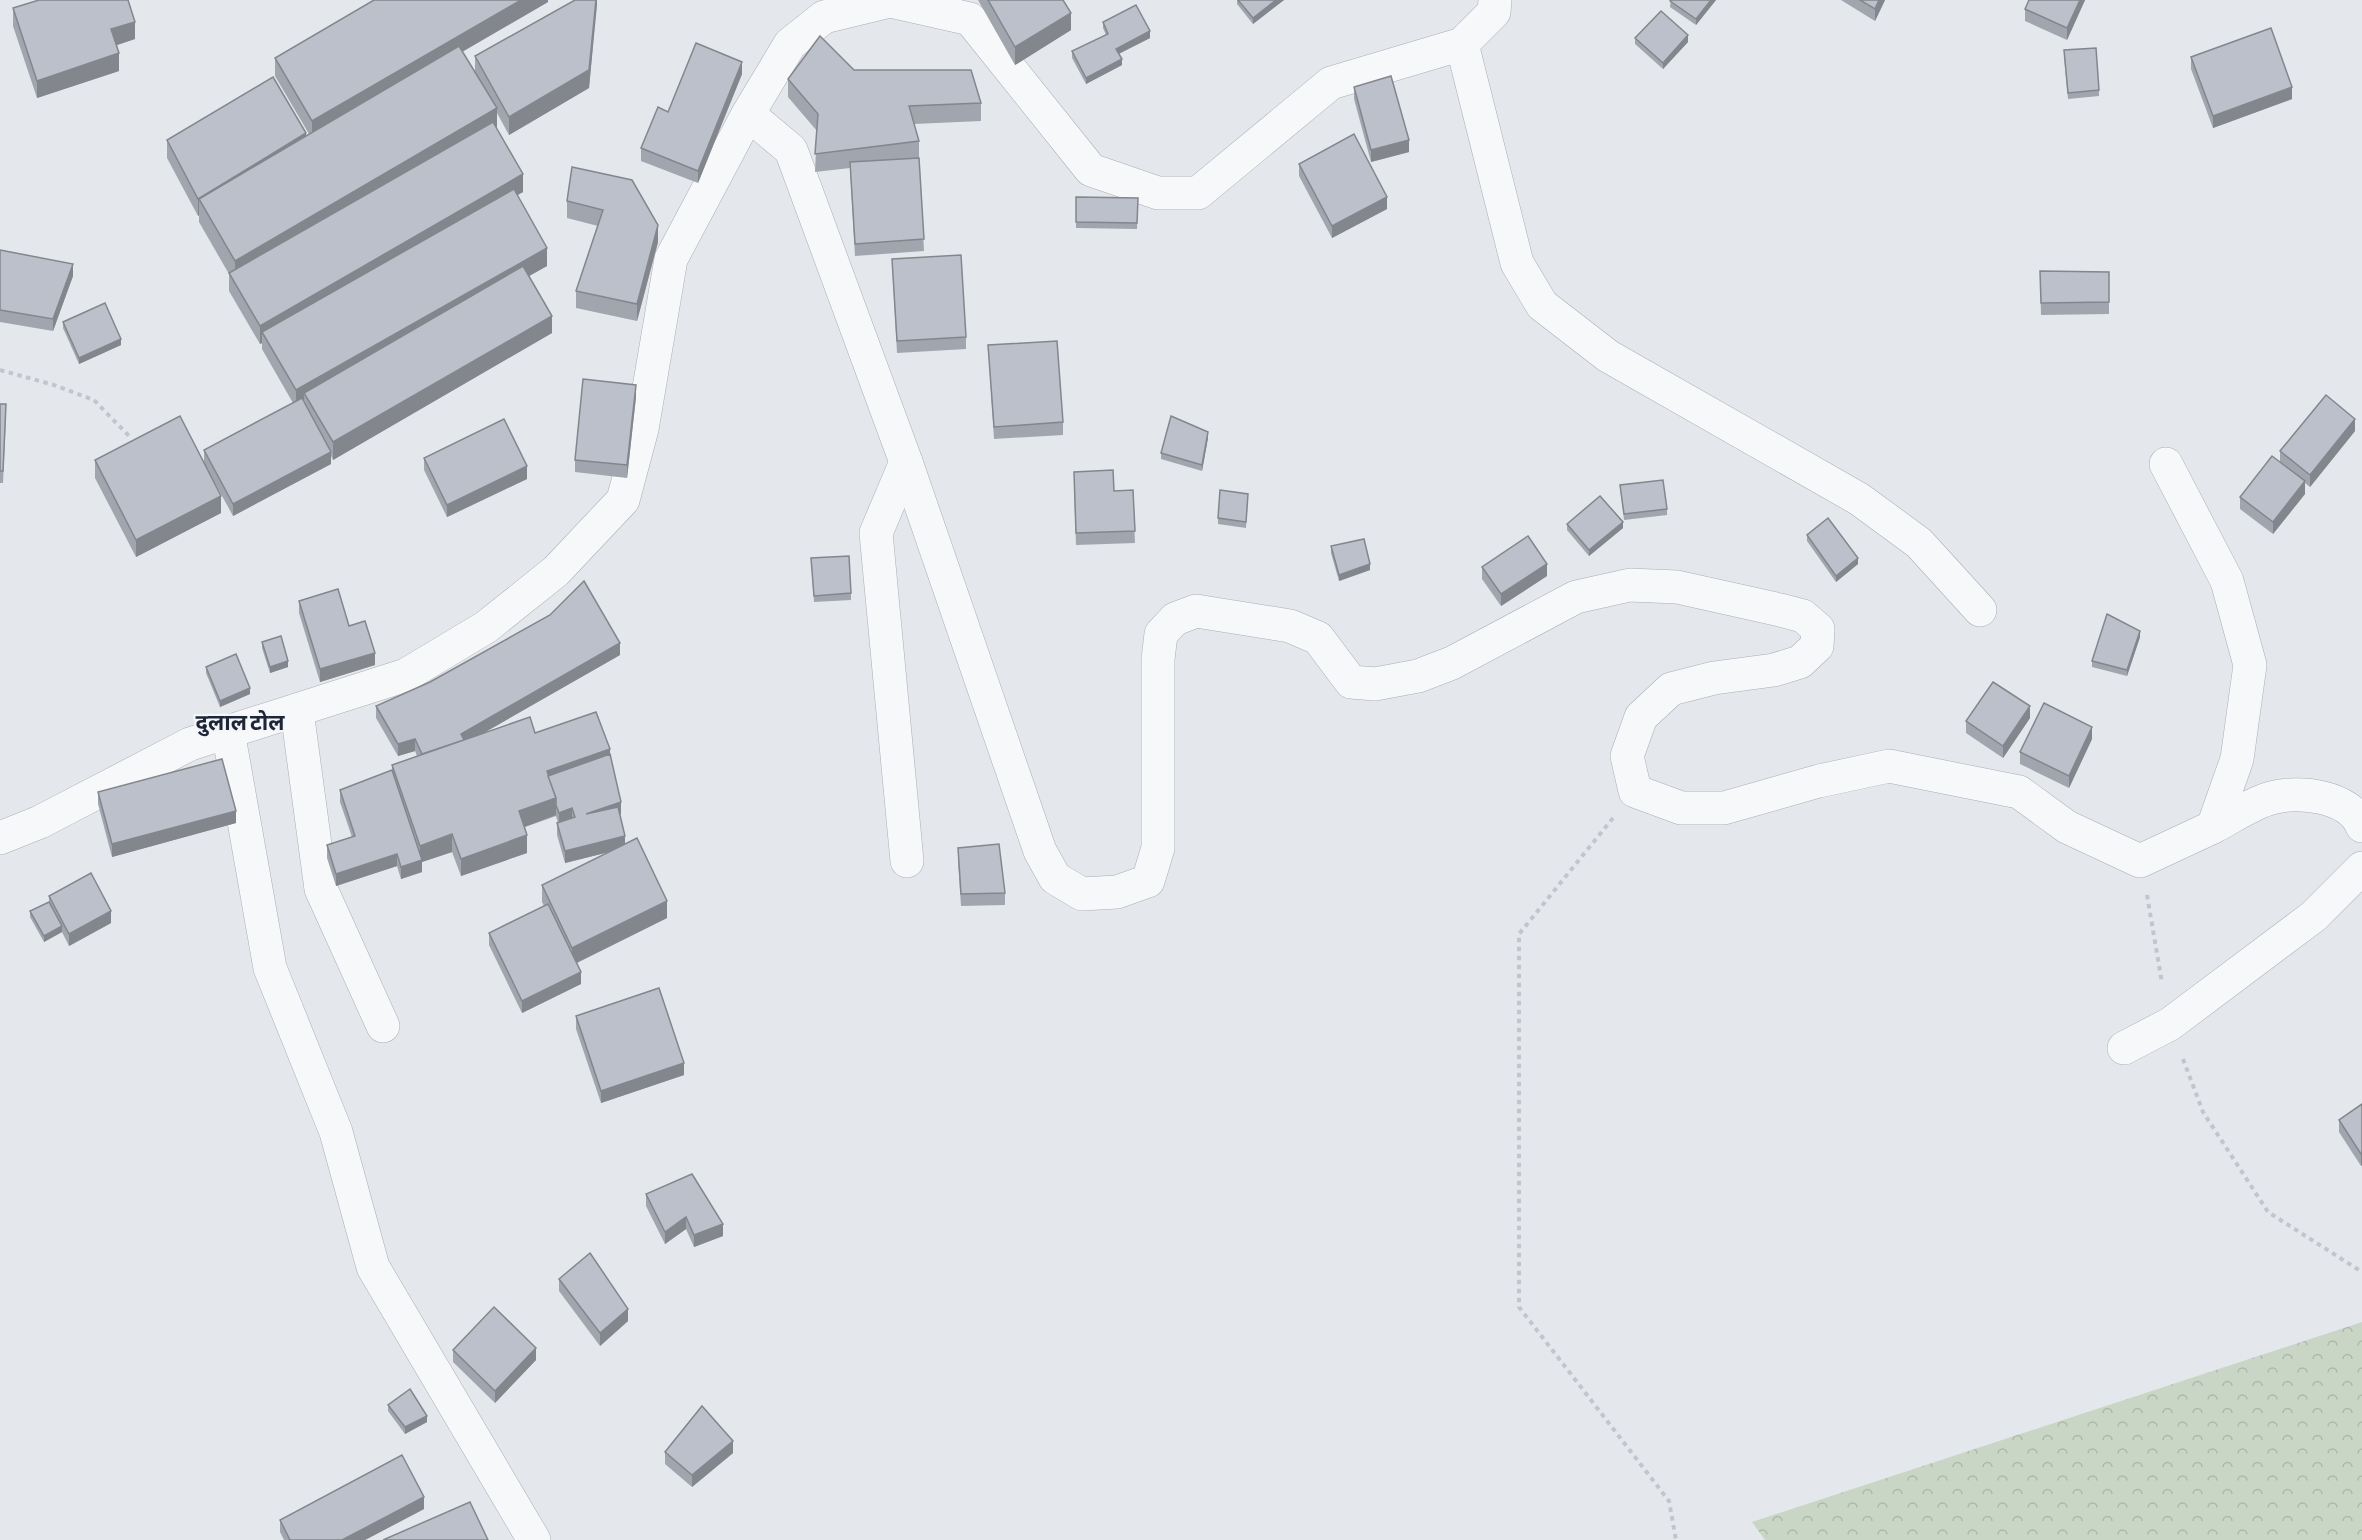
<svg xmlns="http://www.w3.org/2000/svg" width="2362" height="1540" viewBox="0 0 2362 1540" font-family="'Asap Condensed','Noto Sans Devanagari',sans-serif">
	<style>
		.forest { fill: url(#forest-crowns) }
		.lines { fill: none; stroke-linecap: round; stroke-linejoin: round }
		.minor-casing { stroke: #a9aeb7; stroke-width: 34 }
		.tertiary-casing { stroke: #a9aeb7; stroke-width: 34 }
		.path { stroke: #c2c5cb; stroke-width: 4; stroke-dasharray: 4.5 4.5; stroke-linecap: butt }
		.minor { stroke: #f7f8fa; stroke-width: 33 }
		.tertiary { stroke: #f7f8fa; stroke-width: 33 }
		.wall { fill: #a1a5ae }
		.shaded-wall { fill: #83868d }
		.building { fill: #bbc0ca; stroke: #83868d; stroke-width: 1.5 }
		.labels { text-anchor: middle; stroke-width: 4.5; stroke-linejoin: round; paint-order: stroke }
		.neighbourhood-label { font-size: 22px; font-weight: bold; fill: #1d2536; stroke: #f4f6f9 }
	</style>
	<defs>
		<pattern id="forest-crowns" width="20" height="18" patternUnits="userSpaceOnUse" patternTransform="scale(1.5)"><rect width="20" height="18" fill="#c9d6c5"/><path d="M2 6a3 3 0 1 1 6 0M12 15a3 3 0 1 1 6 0" fill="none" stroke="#adb8ab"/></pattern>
	</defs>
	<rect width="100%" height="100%" fill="#e4e7ec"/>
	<!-- forest -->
	<polygon class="forest" points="2362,1322 2362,1540 1765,1540 1752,1522"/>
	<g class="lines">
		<!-- minor casing -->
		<g class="minor-casing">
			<g id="minor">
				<polyline points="1462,44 1517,263 1542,305 1608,356 1859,499 1919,543 1980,610"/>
				<polyline points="748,114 791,150 906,462 1040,851 1055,878 1082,894 1117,892 1148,881 1158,848 1158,659 1161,634 1175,619 1196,611 1290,626 1318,638 1351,682 1375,684 1418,676 1452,663 1576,597 1630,585 1677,587 1780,610 1803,616 1818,629 1817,646 1800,662 1774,670 1714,678 1671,689 1641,717 1627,756 1635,791 1681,808 1724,808 1819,781 1889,766 2019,792 2067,827 2140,861 2213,827 2237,759 2250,665 2227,581 2166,464"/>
				<polyline points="906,462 876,533 907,861"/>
				<polyline points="297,711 321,889 383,1026"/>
				<polyline points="228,731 270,968 336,1132 373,1267 534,1540"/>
				<path d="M2213,827C2231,818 2252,803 2271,798C2299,790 2350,796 2362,826"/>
				<polyline points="2124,1048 2170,1024 2314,916 2362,868"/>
			</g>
		</g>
		<!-- tertiary casing -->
		<g class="tertiary-casing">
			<polyline id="tertiary" points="0,838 40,822 190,744 406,675 486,627 556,571 623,500 642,429 671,259 748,114 790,44 824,17 890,1 970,19 1091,170 1158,193 1198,193 1331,83 1462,44 1494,12 1495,0"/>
		</g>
		<!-- path -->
		<g class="path">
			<polyline points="0,370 54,385 94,400 130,437"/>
			<polyline points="1613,818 1519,934 1519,1307 1669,1501 1676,1540"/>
			<polyline points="2147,895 2162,983"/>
			<polyline points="2183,1059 2203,1112 2268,1212 2362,1272"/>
		</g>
		<!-- minor -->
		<use href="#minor" class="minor"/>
		<!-- tertiary -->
		<use href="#tertiary" class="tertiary"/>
	</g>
	<!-- wall -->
	<g class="wall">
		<polygon points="548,0 548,2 462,52 475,72 475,56 597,0 589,88 509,135 497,113 497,129 523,192 517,195 547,266 529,276 552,333 333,460 331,456 331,464 233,516 209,472 221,513 136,557 95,478 95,460 204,462 204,450 293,403 262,349 262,343 260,344 229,291 229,274 199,222 199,215 198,216 167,158 167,140 306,136 309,134 275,76 275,58"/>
		<polygon points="978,0 1063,0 1071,30 1015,65"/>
		<polygon points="1237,0 1284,0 1253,24 1237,4"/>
		<polygon points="1671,0 1716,0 1696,25 1670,7"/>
		<polygon points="1841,0 1885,0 1875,21"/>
		<polygon points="2029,0 2085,0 2067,40 2025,21 2025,9"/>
		<polygon points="13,8 135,39 117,45 119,71 37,98 13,26"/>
		<polygon points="1103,22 1150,38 1119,54 1122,65 1086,84 1072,58 1072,51 1106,35 1103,28"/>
		<polygon points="1635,38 1688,42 1663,69 1635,44"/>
		<polygon points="2064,56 2099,90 2099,96 2068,99"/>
		<polygon points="2191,57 2292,99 2213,128 2191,69"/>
		<polygon points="854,70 981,103 981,121 914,124 919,141 919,158 924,251 855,256 850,168 815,172 817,131 788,97 788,79"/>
		<polygon points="742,74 698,183 641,161 641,148 668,112"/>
		<polygon points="1354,87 1409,152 1371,162 1354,99"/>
		<polygon points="1299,164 1387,209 1332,238 1299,176"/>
		<polygon points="572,167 658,242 637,321 576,308 576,291 598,226 567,218 567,201"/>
		<polygon points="1076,197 1138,198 1137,229 1076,228"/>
		<polygon points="0,250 73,276 53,331 0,322"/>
		<polygon points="892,259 966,337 966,349 897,353"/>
		<polygon points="2040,271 2109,272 2109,314 2041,315"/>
		<polygon points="63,322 121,345 79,364 63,328"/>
		<polygon points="988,345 1063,422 1063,435 994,439"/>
		<polygon points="636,397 627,478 575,472 575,460"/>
		<polygon points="0,404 6,416 3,483 0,483"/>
		<polygon points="2355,431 2310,487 2305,483 2305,494 2273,534 2240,509 2240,497 2280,463 2280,451"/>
		<polygon points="1208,438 1202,471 1161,459 1161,453"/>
		<polygon points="424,458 527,479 447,517 424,470"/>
		<polygon points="1074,484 1114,491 1133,490 1135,543 1076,545"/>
		<polygon points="1620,485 1667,509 1667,515 1624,520"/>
		<polygon points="1248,500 1246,528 1218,524 1218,518"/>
		<polygon points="1567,524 1623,528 1589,556 1567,530"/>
		<polygon points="1807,535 1858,564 1836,582 1807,541"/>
		<polygon points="1331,546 1370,570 1339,581 1331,553"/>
		<polygon points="811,558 851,593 851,600 814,602"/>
		<polygon points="1482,567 1547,576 1501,606 1482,579"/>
		<polygon points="299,601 349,626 375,665 320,682 299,613"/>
		<polygon points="2140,637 2127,676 2092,667 2092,661"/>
		<polygon points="262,642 288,667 270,673 262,648"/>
		<polygon points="620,655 483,733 535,733 610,754 625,844 667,918 577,963 581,984 522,1013 489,945 489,933 544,906 542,902 542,885 609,852 565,863 557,835 557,823 558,823 556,816 525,827 527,853 461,876 452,852 422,862 422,872 401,879 397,866 336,886 327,858 327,845 352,837 340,802 340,790 392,770 392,765 417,756 415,751 398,756 376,718 376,706"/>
		<polygon points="206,667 250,694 220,707 206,673"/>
		<polygon points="2030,718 2003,758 1966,733 1966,721"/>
		<polygon points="2092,739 2069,788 2020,764 2020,752"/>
		<polygon points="98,792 236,823 112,857 98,804"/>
		<polygon points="958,848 1005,893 1005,905 961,906 958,860"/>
		<polygon points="49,896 111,923 69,946 62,932 44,942 30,917 30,911 49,902"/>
		<polygon points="576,1016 684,1075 601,1103 576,1029"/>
		<polygon points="2362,1104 2362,1165 2361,1166 2339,1132 2339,1120"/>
		<polygon points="646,1194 723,1236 694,1247 686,1229 665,1244 646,1206"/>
		<polygon points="559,1279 628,1321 600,1346 559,1291"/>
		<polygon points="453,1350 536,1360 495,1403 453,1362"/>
		<polygon points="388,1405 427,1422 405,1434 388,1411"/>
		<polygon points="665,1452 733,1453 692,1487 665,1464"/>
		<polygon points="424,1509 365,1540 284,1540 280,1532 280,1520"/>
	</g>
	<!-- shaded-wall -->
	<g class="shaded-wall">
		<polygon points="521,0 548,0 548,2 312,139 312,121"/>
		<polygon points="596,0 597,0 597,5 589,88 509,135 509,117"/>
		<polygon points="1276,0 1284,0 1253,24 1253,18"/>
		<polygon points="1711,0 1716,0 1696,25 1696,19"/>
		<polygon points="1879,0 1885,0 1875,21 1875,9"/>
		<polygon points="2080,0 2085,0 2067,40 2067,28"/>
		<polygon points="1071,13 1071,30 1015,65 1015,47"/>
		<polygon points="135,22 135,39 111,47 111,29"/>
		<polygon points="1150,31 1150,38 1116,55 1116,49"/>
		<polygon points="1688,35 1688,42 1663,69 1663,63"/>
		<polygon points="119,53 119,71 37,98 37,81"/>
		<polygon points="1122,59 1122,65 1086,84 1086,78"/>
		<polygon points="742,62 742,74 698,183 698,171"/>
		<polygon points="2292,87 2292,99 2213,128 2213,116"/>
		<polygon points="497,108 497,131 235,284 235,261"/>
		<polygon points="306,133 306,151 199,199 199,215 198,216 198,199"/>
		<polygon points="1409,140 1409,152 1371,162 1371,150"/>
		<polygon points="523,174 523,192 267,340 262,332 262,343 260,344 260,326"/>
		<polygon points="1387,197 1387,209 1332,238 1332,226"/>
		<polygon points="658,225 658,242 637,321 637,304"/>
		<polygon points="547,248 547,266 308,400 304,393 304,403 296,407 296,390"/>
		<polygon points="73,264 73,276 53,331 53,319"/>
		<polygon points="552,316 552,333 333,460 333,442"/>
		<polygon points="121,339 121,345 79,364 79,358"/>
		<polygon points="636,385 636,397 627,478 627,465"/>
		<polygon points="2355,419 2355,431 2310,487 2310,475"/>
		<polygon points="1208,432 1208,438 1202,471 1202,465"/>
		<polygon points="331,452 331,464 233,516 233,504"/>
		<polygon points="527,466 527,479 447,517 447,505"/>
		<polygon points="2305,481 2305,494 2273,534 2273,522"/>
		<polygon points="221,496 221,513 136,557 136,540"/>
		<polygon points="1623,522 1623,528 1589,556 1589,550"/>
		<polygon points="1858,558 1858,564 1836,582 1836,576"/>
		<polygon points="1370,564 1370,570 1339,581 1339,575"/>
		<polygon points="1547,564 1547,576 1501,606 1501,594"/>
		<polygon points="2140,631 2140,637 2127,676 2127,670"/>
		<polygon points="620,643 620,655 461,746 461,734"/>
		<polygon points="375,653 375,665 320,682 320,669"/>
		<polygon points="288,661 288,667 270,673 270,667"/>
		<polygon points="250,688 250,694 220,707 220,701"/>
		<polygon points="2030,706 2030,718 2003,758 2003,746"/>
		<polygon points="2092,727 2092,739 2069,788 2069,776"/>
		<polygon points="415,739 415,751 398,756 398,744"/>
		<polygon points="610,749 610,767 550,787 547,771"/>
		<polygon points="556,798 556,815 519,829 519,811"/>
		<polygon points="621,802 621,814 586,826 586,814"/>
		<polygon points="572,808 572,821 559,825 559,813"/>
		<polygon points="236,811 236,823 112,857 112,844"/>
		<polygon points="452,834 452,852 422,862 422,872 401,879 401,867 420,861 420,846"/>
		<polygon points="527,835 527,853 461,876 461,859"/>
		<polygon points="625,836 625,848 565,863 565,851"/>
		<polygon points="397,854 397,866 336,886 336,874"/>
		<polygon points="667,901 667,918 572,965 572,948"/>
		<polygon points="111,911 111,923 69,946 69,934"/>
		<polygon points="62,926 62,932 44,942 44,936"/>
		<polygon points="581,972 581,984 522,1013 522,1001"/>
		<polygon points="684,1063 684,1075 601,1103 601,1091"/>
		<polygon points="2362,1153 2362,1165 2361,1166 2361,1154"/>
		<polygon points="686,1217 686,1229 665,1244 665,1232"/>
		<polygon points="723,1224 723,1236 694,1247 694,1235"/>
		<polygon points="628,1309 628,1321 600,1346 600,1333"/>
		<polygon points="536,1348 536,1360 495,1403 495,1391"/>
		<polygon points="427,1416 427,1422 405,1434 405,1427"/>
		<polygon points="733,1441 733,1453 692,1487 692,1475"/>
		<polygon points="424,1497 424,1509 365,1540 342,1540"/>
	</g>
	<!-- building -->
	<g class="building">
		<polygon points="39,0 128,0 135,22 111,29 119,53 37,81 13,8"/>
		<polygon points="374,0 521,0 312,121 275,58"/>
		<polygon points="575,0 596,0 589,70 509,117 475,56"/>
		<polygon points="988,0 1063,0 1071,13 1015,47"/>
		<polygon points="1238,0 1276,0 1253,18"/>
		<polygon points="1671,0 1711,0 1696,19 1670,1"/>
		<polygon points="1860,0 1879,0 1875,9"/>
		<polygon points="2029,0 2080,0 2067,28 2025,9"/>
		<polygon points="1136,5 1150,31 1116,49 1122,59 1086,78 1072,51 1108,34 1103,22"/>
		<polygon points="1661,11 1688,35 1663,63 1635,38"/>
		<polygon points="2271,28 2292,87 2213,116 2191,57"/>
		<polygon points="820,36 854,70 971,70 981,103 909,106 919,141 815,154 818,114 788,79"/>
		<polygon points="696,43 742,62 698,171 641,148 658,107 668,112"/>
		<polygon points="459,46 497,108 235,261 199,199"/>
		<polygon points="2096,48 2099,90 2068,93 2064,50"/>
		<polygon points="1391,76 1409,140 1371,150 1354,87"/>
		<polygon points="273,77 306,133 198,199 167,140"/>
		<polygon points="493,122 523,174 260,326 229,273"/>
		<polygon points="1354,134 1387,197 1332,226 1299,164"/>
		<polygon points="919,158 924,239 855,244 850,162"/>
		<polygon points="572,167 632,180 658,225 637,304 576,291 603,210 567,201"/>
		<polygon points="514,189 547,248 296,390 262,332"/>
		<polygon points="1076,197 1138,198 1137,223 1076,222"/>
		<polygon points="0,250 73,264 53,319 0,310"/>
		<polygon points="961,255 966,337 897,341 892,259"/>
		<polygon points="523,266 552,316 333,442 304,393"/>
		<polygon points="2040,271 2109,272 2109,302 2041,303"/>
		<polygon points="105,303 121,339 79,358 63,322"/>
		<polygon points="1057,341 1063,422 994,427 988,345"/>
		<polygon points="583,379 636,385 627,465 575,460"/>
		<polygon points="2326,395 2355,419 2310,475 2280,451"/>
		<polygon points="302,398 331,452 233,504 204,450"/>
		<polygon points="0,404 6,404 3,471 0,471"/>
		<polygon points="180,416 221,496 136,540 95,460"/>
		<polygon points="1171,416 1208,432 1202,465 1161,453"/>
		<polygon points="504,419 527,466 447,505 424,458"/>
		<polygon points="2272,456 2305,481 2273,522 2240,497"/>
		<polygon points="1113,470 1114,491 1133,490 1135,531 1076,533 1074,472"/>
		<polygon points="1663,480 1667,509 1624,514 1620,485"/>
		<polygon points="1220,490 1248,494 1246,522 1218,518"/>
		<polygon points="1600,496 1623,522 1589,550 1567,524"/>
		<polygon points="1828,518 1858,558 1836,576 1807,535"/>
		<polygon points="1528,536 1547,564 1501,594 1482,567"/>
		<polygon points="1364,539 1370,564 1339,575 1331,546"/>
		<polygon points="849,556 851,593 814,596 811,558"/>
		<polygon points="584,581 620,643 461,734 464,740 422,754 415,739 398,744 376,706 430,682 550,615"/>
		<polygon points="338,589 349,626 365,621 375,653 320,669 299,601"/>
		<polygon points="2107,614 2140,631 2127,670 2092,661"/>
		<polygon points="281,636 288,661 270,667 262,642"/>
		<polygon points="236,654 250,688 220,701 206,667"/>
		<polygon points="1993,682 2030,706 2003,746 1966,721"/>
		<polygon points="2044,703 2092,727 2069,776 2020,752"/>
		<polygon points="596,712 610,749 547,771 556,798 519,811 527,835 461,859 452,834 420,846 392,765 530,717 535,733"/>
		<polygon points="610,754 621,802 586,814 618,807 625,836 565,851 557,823 575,817 572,808 559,813 556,805 556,798 548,776"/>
		<polygon points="222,759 236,811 112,844 98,792"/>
		<polygon points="392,770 422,860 401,867 397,854 336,874 327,845 355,836 340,790"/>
		<polygon points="637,838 667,901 572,948 542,885"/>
		<polygon points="999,844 1005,893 961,894 958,848"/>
		<polygon points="91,873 111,911 69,934 49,896"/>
		<polygon points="49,902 62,926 44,936 30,911"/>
		<polygon points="548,904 581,972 522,1001 489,933"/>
		<polygon points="659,988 684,1063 601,1091 576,1016"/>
		<polygon points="2362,1104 2362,1153 2361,1154 2339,1120"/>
		<polygon points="692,1174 723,1224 694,1235 686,1217 665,1232 646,1194"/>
		<polygon points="590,1253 628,1309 600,1333 559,1279"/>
		<polygon points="494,1307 536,1348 495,1391 453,1350"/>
		<polygon points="410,1389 427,1416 405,1427 388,1405"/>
		<polygon points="702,1406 733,1441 692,1475 665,1452"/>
		<polygon points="402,1455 424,1497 342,1540 290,1540 280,1520"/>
		<polygon points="470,1502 488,1540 383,1540"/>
	</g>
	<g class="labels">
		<!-- neighbourhood labels -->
		<g class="neighbourhood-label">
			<text x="240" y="730">दुलाल टोल</text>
		</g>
	</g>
</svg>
